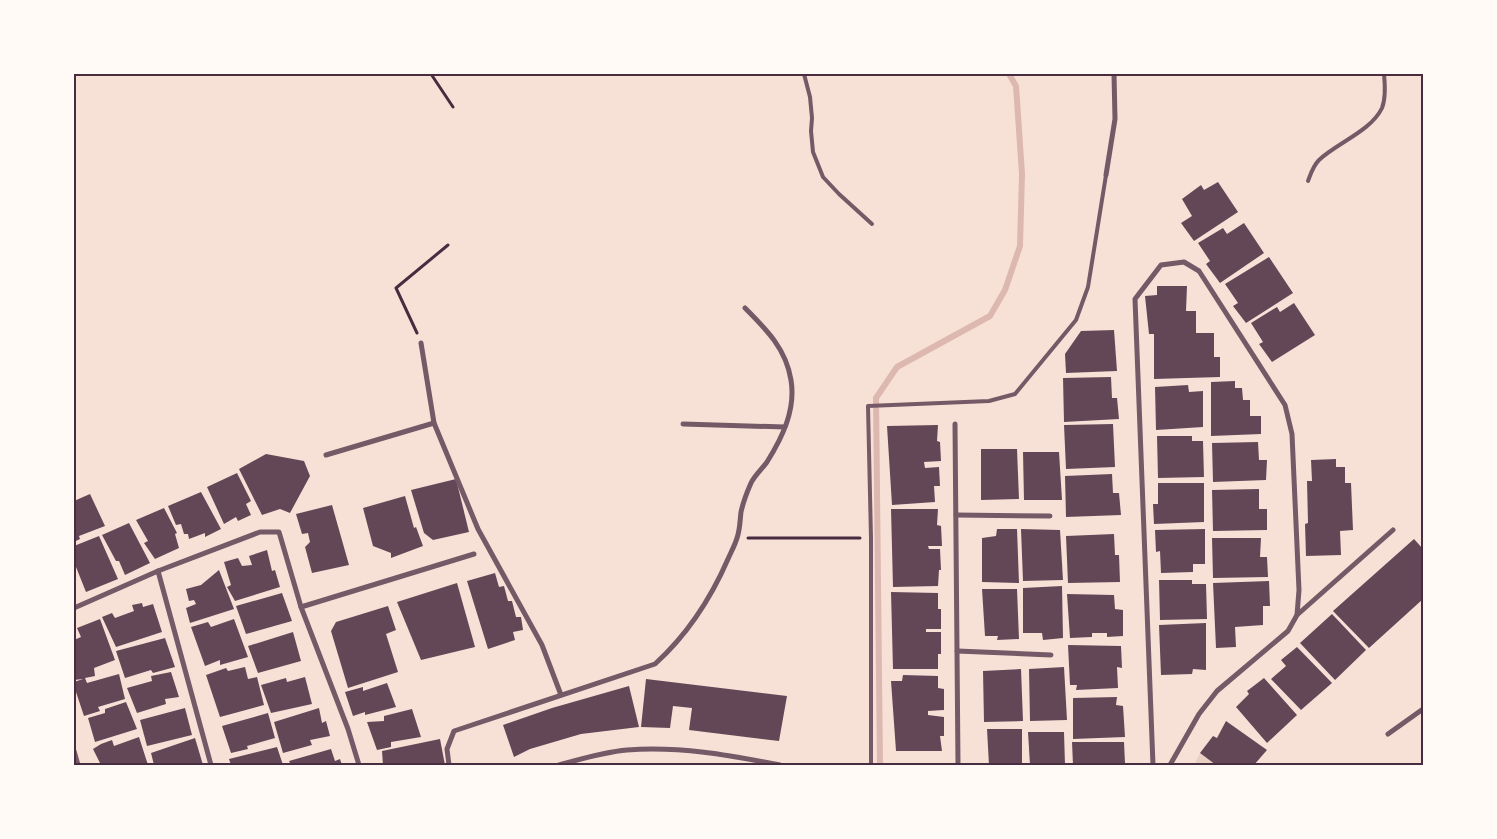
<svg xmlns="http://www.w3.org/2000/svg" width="1497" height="839" viewBox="0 0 1497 839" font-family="Merriweather,serif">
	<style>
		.green { fill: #ebcfc5 }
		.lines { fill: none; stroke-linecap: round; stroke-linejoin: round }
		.stream { stroke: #dcb8b0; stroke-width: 6 }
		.building { fill: #644757 }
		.path { stroke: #4a2c40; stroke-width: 3 }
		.service { stroke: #755966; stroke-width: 4 }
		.minor { stroke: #755966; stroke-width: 5 }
		.neatline { fill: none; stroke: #4a2c40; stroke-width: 2 }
	</style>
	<rect width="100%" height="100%" fill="#f7e1d7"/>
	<!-- green -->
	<polygon class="green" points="1200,753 1216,765 1194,765"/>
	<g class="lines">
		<!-- stream -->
		<polyline class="stream" points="880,765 876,398 897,367 990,316 1005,290 1020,246 1022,174 1016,86 1009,74"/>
	</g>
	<!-- building -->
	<g class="building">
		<polygon points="1218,182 1238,212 1194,241 1181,223 1192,216 1182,199 1201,185 1204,190"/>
		<polygon points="1244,223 1264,253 1220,283 1206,264 1210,261 1198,243 1223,228 1227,234"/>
		<polygon points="1269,257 1293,293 1246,323 1233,306 1238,303 1225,284"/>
		<polygon points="1157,286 1187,286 1186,311 1196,311 1196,333 1214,333 1214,357 1220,357 1220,377 1154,379 1154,334 1149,334 1145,296 1157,295"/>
		<polygon points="1294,303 1315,335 1272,362 1259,344 1263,342 1251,323 1277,307 1280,312"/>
		<polygon points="1114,330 1117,371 1066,373 1065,354 1081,331"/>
		<polygon points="1111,377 1112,398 1117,398 1119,419 1064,422 1063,378"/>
		<polygon points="1235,381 1235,388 1242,388 1243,400 1250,400 1250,416 1261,416 1261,434 1211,436 1211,382"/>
		<polygon points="1188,385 1189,392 1203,391 1203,427 1156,430 1155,387"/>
		<polygon points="1113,424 1115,467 1066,469 1064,425"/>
		<polygon points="938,425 937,441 940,442 941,461 924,462 925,468 939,467 940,486 934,486 935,502 892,505 887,426"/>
		<polygon points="1157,436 1192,436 1192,441 1203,441 1204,477 1158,478"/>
		<polygon points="1258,442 1259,460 1267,460 1266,480 1213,482 1212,443"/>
		<polygon points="981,449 1017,449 1019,499 981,500"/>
		<polygon points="1023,452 1059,452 1062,500 1024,500"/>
		<polygon points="266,454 304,461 310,476 290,513 280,509 262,515 239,469"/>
		<polygon points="1336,459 1336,467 1345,467 1345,483 1351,483 1353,530 1340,531 1341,555 1306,556 1305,524 1308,523 1307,481 1312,481 1311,460"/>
		<polygon points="237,473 251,501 246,504 251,515 238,521 236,517 224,524 207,487"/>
		<polygon points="1112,474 1113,493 1119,493 1121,515 1066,517 1065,476"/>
		<polygon points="456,479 469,532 433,540 424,533 411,490"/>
		<polygon points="1158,483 1204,483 1204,522 1154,524 1153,504 1158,504"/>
		<polygon points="1259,489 1259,509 1267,509 1267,530 1213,531 1212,490"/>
		<polygon points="201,492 221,529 205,537 205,533 189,539 188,534 184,534 181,524 176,525 168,506"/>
		<polygon points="90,494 105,526 79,536 80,539 74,542 74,501"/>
		<polygon points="405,496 414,528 416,527 423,546 391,558 391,553 373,546 363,508"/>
		<polygon points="332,505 349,565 312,573 305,547 310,542 308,533 302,534 296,514"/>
		<polygon points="164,508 177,533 175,534 179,548 155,559 144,543 148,541 136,520"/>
		<polygon points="891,509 938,509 937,525 941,526 942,546 928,546 929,549 940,549 941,570 939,570 938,586 893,587"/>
		<polygon points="129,523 150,563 125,575 119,561 116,561 102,535"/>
		<polygon points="997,529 1017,529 1019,583 982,582 982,538 996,536"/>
		<polygon points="1021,529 1060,530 1063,580 1023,581"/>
		<polygon points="1205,529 1205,564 1193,564 1193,572 1161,573 1160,551 1156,552 1155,530"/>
		<polygon points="1114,534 1115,555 1119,555 1120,582 1068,583 1066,536"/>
		<polygon points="99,536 118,579 86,592 76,567 74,567 74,546"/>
		<polygon points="1212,538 1261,538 1260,557 1267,557 1268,577 1213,578"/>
		<polygon points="1414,539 1423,549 1423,599 1369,648 1333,611"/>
		<polygon points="267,550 272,571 275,570 280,587 235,601 227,587 231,585 224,562 238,558 242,566 252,565 249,556"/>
		<polygon points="219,570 234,609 190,623 186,608 196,604 194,600 189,601 186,589 201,585"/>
		<polygon points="495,573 499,587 504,586 508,601 512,601 516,617 521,617 523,630 513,632 515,640 488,649 467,581"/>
		<polygon points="1159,580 1192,580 1192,584 1206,584 1207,619 1160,620"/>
		<polygon points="1269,581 1270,606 1263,606 1263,625 1235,627 1236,647 1216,648 1213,583"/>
		<polygon points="457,583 475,647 421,660 397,602"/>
		<polygon points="1062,586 1063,638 1043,640 1042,633 1023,633 1023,588"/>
		<polygon points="982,589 1017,589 1019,639 997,640 998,636 985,636"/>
		<polygon points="891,592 938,593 938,609 941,609 941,629 926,629 926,632 941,632 941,654 938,654 938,669 893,669"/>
		<polygon points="282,593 292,621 246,634 236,606"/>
		<polygon points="1067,594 1114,595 1115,609 1123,610 1123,636 1107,637 1107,633 1092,633 1092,637 1070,638"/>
		<polygon points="142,603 143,607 153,604 162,632 116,647 102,617 112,613 115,618 134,611 132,605"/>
		<polygon points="388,606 396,630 386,634 398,672 348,688 331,631 336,622"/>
		<polygon points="1332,614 1366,650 1335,680 1300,643"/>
		<polygon points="100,619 115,660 94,668 95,676 85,678 87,683 119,674 125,699 98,707 100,711 84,716 74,686 74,682 83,679 74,680 74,659 76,658 74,655 74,640 81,637 77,628"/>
		<polygon points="234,619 248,657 220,665 220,660 205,666 191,627 208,622 211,627"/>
		<polygon points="1206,623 1206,670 1193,669 1192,674 1161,675 1159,625"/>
		<polygon points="293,632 301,661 258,673 248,646"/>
		<polygon points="165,638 175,667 153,673 151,670 125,678 116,651"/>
		<polygon points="1068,645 1121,646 1122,668 1117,667 1118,688 1076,690 1077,685 1070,685"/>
		<polygon points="1297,647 1332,683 1301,710 1271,679 1286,666 1281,660"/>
		<polygon points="245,667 248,679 257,677 264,705 220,717 206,675 226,668 228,671"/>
		<polygon points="1064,667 1067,720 1030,721 1029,669"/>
		<polygon points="1021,669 1023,721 984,722 983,671"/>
		<polygon points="171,672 179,697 165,699 166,704 137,713 127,688 152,681 151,676"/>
		<polygon points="903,675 938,676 938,688 944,689 944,710 928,711 928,715 944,717 944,736 940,736 942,751 896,751 891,681 902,681"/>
		<polygon points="305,677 312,704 271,713 261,685 286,678 287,682"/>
		<polygon points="1264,678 1297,715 1267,743 1236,707 1249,694 1247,691"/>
		<polygon points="646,679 787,696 779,741 689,730 692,708 673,706 670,728 641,727"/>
		<polygon points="387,683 396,707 365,715 365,712 353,716 345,692 363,687 363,691"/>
		<polygon points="629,686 639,727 581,734 530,749 514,757 503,725 552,708"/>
		<polygon points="1117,697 1116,705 1123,706 1125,737 1073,739 1073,698"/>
		<polygon points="126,702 137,729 95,742 88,718 105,713 105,709"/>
		<polygon points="185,708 192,735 147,746 140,720"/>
		<polygon points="319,708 322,723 326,721 330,736 310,740 312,745 283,753 274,722"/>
		<polygon points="412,709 421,737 391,742 391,747 377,750 367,722 384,721 384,716"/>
		<polygon points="268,713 275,738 247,746 248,749 231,753 222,726"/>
		<polygon points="1226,721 1267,750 1254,765 1216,765 1200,753 1213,736 1217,738"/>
		<polygon points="987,729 1022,729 1022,765 989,765"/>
		<polygon points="1028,732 1064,732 1065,765 1030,765"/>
		<polygon points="139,737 148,765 101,765 93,749 101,744 112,740 114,746"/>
		<polygon points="195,738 203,765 154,765 151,753"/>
		<polygon points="440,739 445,765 383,765 382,751"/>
		<polygon points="1072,742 1124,742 1125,763 1121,763 1121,765 1073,765"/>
		<polygon points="277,747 283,765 231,765 229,759"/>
		<polygon points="331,749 335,761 340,759 342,765 291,765 289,761"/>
	</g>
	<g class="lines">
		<!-- path -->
		<g class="path">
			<polyline points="431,74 453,107"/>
			<polyline points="417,333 396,288 448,245"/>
			<polyline points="748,538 860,538"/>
		</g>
		<!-- service -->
		<g class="service">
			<polyline points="804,74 810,97 812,118 811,131 813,152 823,177 839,194 872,224"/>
			<path d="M1308,181C1311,173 1313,166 1319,160C1337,143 1371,131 1382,108C1386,98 1385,84 1384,74"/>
			<polyline points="871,765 871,538 868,406 989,401 1015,394 1076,320 1088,287 1106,175"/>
		</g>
		<!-- minor -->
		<g class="minor">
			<polyline points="1106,175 1115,119 1114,74"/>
			<polyline points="421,343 434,423 478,529 542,645 561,695"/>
			<polyline points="683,424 785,427"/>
			<polyline points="955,424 958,765"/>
			<polyline points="326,455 434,423"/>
			<polyline points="956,515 1050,516"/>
			<polyline points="158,571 211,765"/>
			<polyline points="301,607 474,554"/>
			<polyline points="74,608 158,571 260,532 279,532 301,607 348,729 359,765"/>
			<polyline points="957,651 1051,655"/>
			<polyline points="1388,734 1423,709"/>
			<polyline points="74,751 78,765"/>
			<path d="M449,765L447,749L454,731L655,664C687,635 711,598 728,559C731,552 735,545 737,538C740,530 740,520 741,512C743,503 747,492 751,483C755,475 762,469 767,462C782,438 796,410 791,380C786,349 767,330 745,308"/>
			<path d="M559,765C581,759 604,752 627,750C679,746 729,755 780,765"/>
			<polyline points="1153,765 1135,299 1161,265 1184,262 1199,271 1285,405 1292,434 1299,590 1297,615"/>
			<polyline points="1170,765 1199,714 1217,691 1288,631 1297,615 1393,530"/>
		</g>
	</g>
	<!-- border -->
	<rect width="1497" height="839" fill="none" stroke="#fffaf5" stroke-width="150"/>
	<rect x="75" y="75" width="1347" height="689" class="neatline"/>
</svg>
